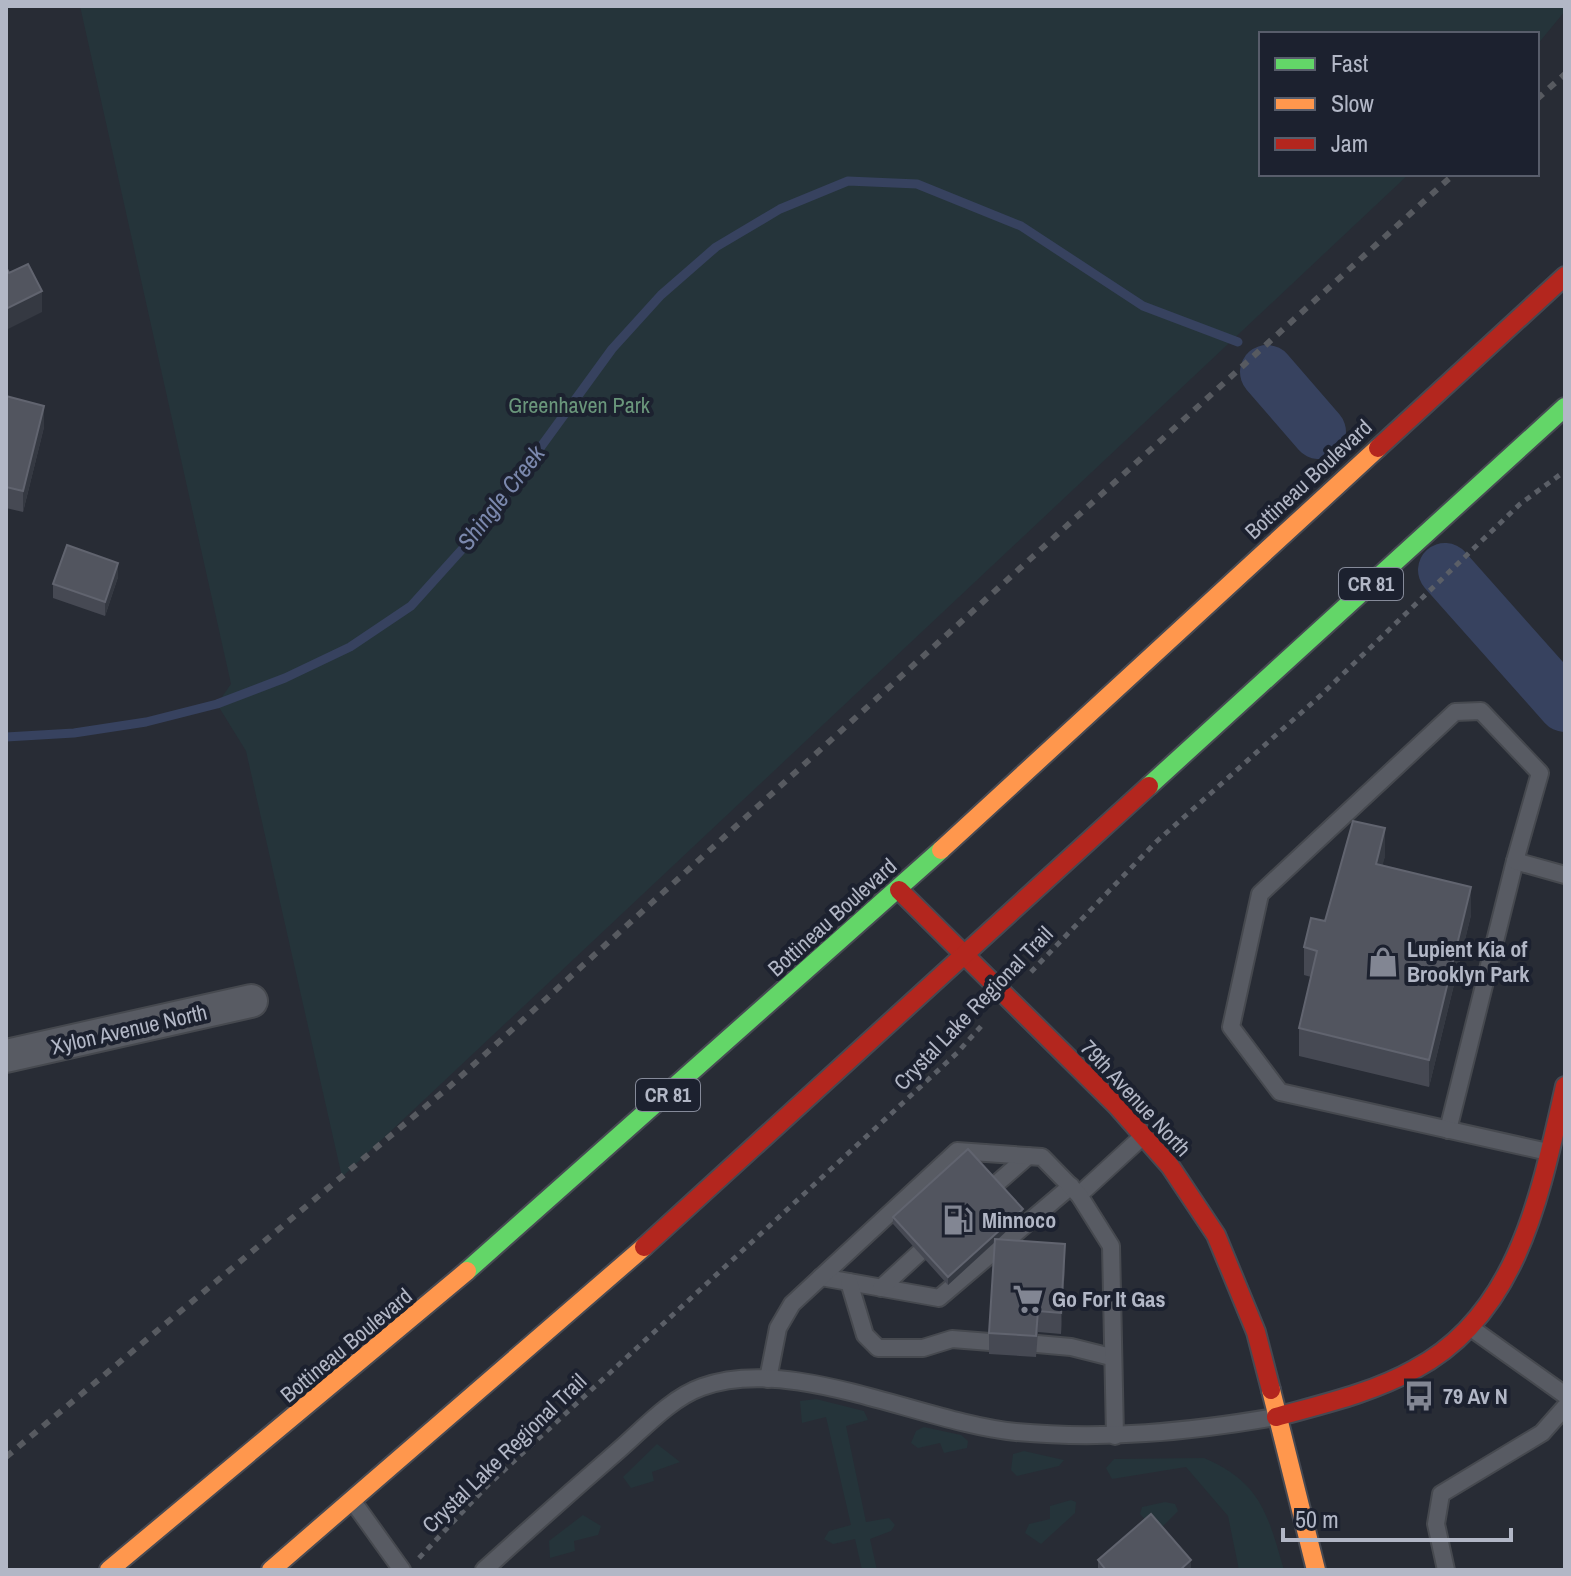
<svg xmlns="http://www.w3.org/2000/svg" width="1571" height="1576" viewBox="0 0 1571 1576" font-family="'Archivo Narrow',sans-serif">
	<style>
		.green { fill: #25343a }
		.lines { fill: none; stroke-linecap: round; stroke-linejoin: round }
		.stream { stroke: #37425f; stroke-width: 9 }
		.river { stroke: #37425f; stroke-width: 54 }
		.lane-casing { stroke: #46494f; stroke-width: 20 }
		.street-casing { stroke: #46494f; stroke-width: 36 }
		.fast-casing { stroke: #464952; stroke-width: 22 }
		.slow-casing { stroke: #464952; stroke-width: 22 }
		.jam-casing { stroke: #464952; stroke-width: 22 }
		.path { stroke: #5b5f67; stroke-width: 5; stroke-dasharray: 6 6; stroke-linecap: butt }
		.lane { stroke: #585b63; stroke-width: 16 }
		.street { stroke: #585b63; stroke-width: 32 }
		.fast { stroke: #63d668; stroke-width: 18 }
		.slow { stroke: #ff974d; stroke-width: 18 }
		.jam { stroke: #b3261e; stroke-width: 18 }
		.rail { stroke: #575a60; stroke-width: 6; stroke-dasharray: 8 8; stroke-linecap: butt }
		.wall { fill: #464953 }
		.shaded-wall { fill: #353942 }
		.building { fill: #52555f; stroke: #61646f; stroke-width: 2 }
		.labels { text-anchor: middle; stroke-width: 8; stroke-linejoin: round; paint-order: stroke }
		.shield { fill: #1c212f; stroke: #858a99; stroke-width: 2 }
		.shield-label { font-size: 20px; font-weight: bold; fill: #b2b7c6 }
		.park-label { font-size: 22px; fill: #6a967b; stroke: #1c212f }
		.street-label { font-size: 22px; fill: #b2b7c6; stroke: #1c212f }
		.poi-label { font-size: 22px; font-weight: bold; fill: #b2b7c6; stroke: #1c212f; text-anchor: start }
		.water-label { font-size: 24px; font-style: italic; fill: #7b88ad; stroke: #1c212f }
	</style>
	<rect width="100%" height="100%" fill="#282c35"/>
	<!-- green -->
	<g class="green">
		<polygon points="80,6 1565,6 1565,11 1537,45 1537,34 1261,34 1261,174 1409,174 342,1177 246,751 217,704 231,684"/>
		<polygon points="816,1399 864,1411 868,1420 846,1426 866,1522 889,1518 895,1525 891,1531 870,1539 877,1570 862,1570 855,1539 833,1544 824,1539 829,1531 851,1525 826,1417 802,1423 800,1401"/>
		<polygon points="924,1427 961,1435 968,1441 967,1448 944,1453 940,1443 918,1448 911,1443 916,1431"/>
		<polygon points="657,1444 680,1462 652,1472 654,1481 631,1488 623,1477"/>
		<polygon points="1024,1451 1064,1460 1059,1466 1017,1476 1011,1470 1013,1454"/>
		<path d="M1204,1458C1261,1482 1268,1515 1284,1570H1239L1228,1516L1186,1467L1112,1479L1106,1468L1114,1459Z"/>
		<polygon points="1071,1500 1076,1502 1075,1513 1041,1544 1025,1533 1029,1524 1050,1519 1050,1506"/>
		<polygon points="1165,1502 1175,1504 1178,1511 1157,1532 1140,1514 1142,1507"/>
		<polygon points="583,1515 601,1526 598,1535 574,1541 575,1551 550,1558 549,1541"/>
	</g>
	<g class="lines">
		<!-- stream -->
		<polyline class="stream" points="6,737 74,733 146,722 217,704 285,678 350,647 411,606 484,525 612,349 661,295 716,247 780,209 848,181 917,184 1021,226 1143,306 1238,342"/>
		<!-- river -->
		<g class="river">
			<polyline points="1267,372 1319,432"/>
			<polyline points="1445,570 1565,705"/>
		</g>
		<!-- lane casing -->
		<g class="lane-casing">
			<g id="lane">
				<polyline points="1448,1130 1515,861"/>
				<polyline points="1548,1152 1280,1092 1231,1027 1260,894 1455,712 1481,711 1540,773 1515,861 1565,875"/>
				<polyline points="995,1185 1028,1156"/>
				<polyline points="1079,1195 1142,1137"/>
				<polyline points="821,1277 939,1298 1071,1186"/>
				<polyline points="849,1282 865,1335 878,1348 923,1348 952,1339 990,1342"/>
				<polyline points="881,1288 919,1253"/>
				<polyline points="1471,1328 1565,1395"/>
				<polyline points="1037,1344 1071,1347 1111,1357"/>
				<polyline points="768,1379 778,1328 792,1304 957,1151 1042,1157 1079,1195 1111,1246 1115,1436"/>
				<polyline points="354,1503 402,1570"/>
				<path d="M484,1570C529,1529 574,1489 620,1449C644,1428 671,1398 702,1387C791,1354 923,1423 1016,1432C1104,1440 1188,1432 1275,1417"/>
				<polyline points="1446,1570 1436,1524 1441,1494 1542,1433 1565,1407"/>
			</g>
		</g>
		<!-- street casing -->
		<g class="street-casing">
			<polyline id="street" points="6,1056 251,1001"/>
		</g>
		<!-- fast casing -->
		<g class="fast-casing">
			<g id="fast">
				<polyline points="1149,786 1565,407"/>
				<polyline points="467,1271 941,850"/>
			</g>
		</g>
		<!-- slow casing -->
		<g class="slow-casing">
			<g id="slow">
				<polyline points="941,850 1378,448"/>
				<polyline points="1271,1390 1316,1570"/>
				<polyline points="109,1570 467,1271"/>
				<polyline points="271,1570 644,1247"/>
			</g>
		</g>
		<!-- jam casing -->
		<g class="jam-casing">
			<g id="jam">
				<polyline points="1378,448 1565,276"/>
				<polyline points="899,890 1117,1106 1170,1166 1216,1235 1256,1332 1271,1390"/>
				<polyline points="644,1247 1149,786"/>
				<path d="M1276,1417C1323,1404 1372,1393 1415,1369C1519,1314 1541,1191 1565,1086"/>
			</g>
		</g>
		<!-- path -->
		<g class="path">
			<polyline points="1031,972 1156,842 1321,695 1520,504 1565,471"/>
			<polyline points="419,1558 487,1486 957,1053 984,1023"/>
		</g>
		<!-- lane -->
		<use href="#lane" class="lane"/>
		<!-- street -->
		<use href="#street" class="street"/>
		<!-- fast -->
		<use href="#fast" class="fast"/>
		<!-- slow -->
		<use href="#slow" class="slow"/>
		<!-- jam -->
		<use href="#jam" class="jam"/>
		<!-- rail -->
		<g class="rail">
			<polyline points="1537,99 1565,74"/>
			<polyline points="6,1457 449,1087 1454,174"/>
		</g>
	</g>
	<!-- wall -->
	<g class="wall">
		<polygon points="6,396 44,427 23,512 6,508"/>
		<polygon points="118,577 105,616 53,598 53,584"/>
		<polygon points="1385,856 1382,865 1471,915 1429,1087 1299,1056 1299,1028 1311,977 1304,975 1304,947"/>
		<polygon points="1023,1216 997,1240 1065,1265 1061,1334 1038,1332 1036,1357 989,1354 989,1333 995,1242 948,1285 893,1224 893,1217"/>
		<polygon points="1098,1560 1191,1570 1098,1570"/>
	</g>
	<!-- shaded-wall -->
	<g class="shaded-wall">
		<polygon points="42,291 42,312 6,330 6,309"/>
		<polygon points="44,406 44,427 23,512 23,491"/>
		<polygon points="118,563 118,577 105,616 105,602"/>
		<polygon points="1385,828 1385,856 1376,891 1376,864"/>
		<polygon points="1471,887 1471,915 1429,1087 1429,1060"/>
		<polygon points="1023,1209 1023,1216 948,1285 948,1277"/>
		<polygon points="1065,1244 1065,1265 1061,1334 1061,1313"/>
		<polygon points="1191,1560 1191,1570 1180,1570"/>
	</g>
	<!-- building -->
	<g class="building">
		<polygon points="28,264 42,291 6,309 6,267 9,273"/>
		<polygon points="6,396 44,406 23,491 6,487"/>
		<polygon points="67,545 118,563 105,602 53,584"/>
		<polygon points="1353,821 1385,828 1376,864 1471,887 1429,1060 1299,1028 1317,951 1304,947 1311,918 1325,921"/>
		<polygon points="968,1149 1023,1209 948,1277 893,1217"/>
		<polygon points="995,1239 1065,1244 1061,1313 1038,1311 1036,1336 989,1333"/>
		<polygon points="1151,1514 1191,1560 1180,1570 1106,1570 1098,1560"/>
	</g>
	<!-- icons -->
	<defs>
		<g id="shop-bare" transform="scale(2.4)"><path d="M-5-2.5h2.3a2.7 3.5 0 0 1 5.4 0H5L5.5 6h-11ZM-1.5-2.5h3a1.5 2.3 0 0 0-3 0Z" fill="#828693" stroke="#1c212f" stroke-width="2.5" paint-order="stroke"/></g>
		<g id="fuel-bare" transform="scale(2.4)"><path d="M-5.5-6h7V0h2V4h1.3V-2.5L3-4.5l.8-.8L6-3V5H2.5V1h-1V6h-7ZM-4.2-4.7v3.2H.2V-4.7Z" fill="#828693" stroke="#1c212f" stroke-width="2.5" paint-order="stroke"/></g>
		<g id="supermarket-bare" transform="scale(2.4)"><path d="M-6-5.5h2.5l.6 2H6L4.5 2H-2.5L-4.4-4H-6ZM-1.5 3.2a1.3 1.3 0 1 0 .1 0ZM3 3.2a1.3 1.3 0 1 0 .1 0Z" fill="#828693" stroke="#1c212f" stroke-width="2.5" paint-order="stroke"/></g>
		<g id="bus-bare" transform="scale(2.4)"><path d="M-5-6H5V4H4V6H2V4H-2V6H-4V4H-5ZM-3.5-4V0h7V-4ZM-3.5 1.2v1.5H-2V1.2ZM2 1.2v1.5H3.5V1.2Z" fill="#828693" stroke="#1c212f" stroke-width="2.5" paint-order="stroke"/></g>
	</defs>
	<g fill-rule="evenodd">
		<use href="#shop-bare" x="1383" y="962"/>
		<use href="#fuel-bare" x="958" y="1220"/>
		<use href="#supermarket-bare" x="1028" y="1299"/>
		<use href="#bus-bare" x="1419" y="1396"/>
	</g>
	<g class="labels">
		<!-- shield labels -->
		<g class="shield">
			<rect x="1339" y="568" width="64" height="32" rx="6"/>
			<rect x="636" y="1079" width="64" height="32" rx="6"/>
		</g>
		<g class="shield-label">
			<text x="1371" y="591">CR 81</text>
			<text x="668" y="1102">CR 81</text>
		</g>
		<!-- park labels -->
		<g class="park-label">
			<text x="579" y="413">Greenhaven Park</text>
		</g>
		<!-- street labels -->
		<g class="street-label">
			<text transform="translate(1308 479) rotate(-43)" y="8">Bottineau Boulevard</text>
			<text transform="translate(832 917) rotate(-42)" y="8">Bottineau Boulevard</text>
			<text transform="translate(973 1008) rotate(-46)" y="8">Crystal Lake Regional Trail</text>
			<text transform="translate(129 1029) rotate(-13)" y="8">Xylon Avenue North</text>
			<text transform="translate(1136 1098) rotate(47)" y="8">79th Avenue North</text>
			<text transform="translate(346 1345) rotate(-40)" y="8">Bottineau Boulevard</text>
			<text transform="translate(504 1453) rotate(-44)" y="8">Crystal Lake Regional Trail</text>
		</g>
		<!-- poi labels -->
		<g class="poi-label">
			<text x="1407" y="957">Lupient Kia of<tspan x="1407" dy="25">Brooklyn Park</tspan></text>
			<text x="982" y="1228">Minnoco</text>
			<text x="1052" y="1307">Go For It Gas</text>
			<text x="1443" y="1404">79 Av N</text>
		</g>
		<!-- water labels -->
		<g class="water-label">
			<text transform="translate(501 498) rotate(-52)" y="8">Shingle Creek</text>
		</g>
	</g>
	<!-- border -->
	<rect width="1571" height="1576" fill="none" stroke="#b2b7c6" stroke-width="16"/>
	<!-- legend -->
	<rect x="1259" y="32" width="280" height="144" fill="#1c212f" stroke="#585d6b" stroke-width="2"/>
	<rect x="1275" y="58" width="40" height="12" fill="#63d668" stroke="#585d6b" stroke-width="2"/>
	<text x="1331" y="72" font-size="24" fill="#b2b7c6">Fast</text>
	<rect x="1275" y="98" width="40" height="12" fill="#ff974d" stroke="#585d6b" stroke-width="2"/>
	<text x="1331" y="112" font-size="24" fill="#b2b7c6">Slow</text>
	<rect x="1275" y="138" width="40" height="12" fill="#b3261e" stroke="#585d6b" stroke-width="2"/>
	<text x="1331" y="152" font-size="24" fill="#b2b7c6">Jam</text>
	<!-- scale -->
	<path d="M1283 1528v12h228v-12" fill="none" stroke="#b2b7c6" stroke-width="4"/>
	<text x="1295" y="1528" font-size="24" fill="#b2b7c6" stroke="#1c212f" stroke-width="6" paint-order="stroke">50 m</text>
</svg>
